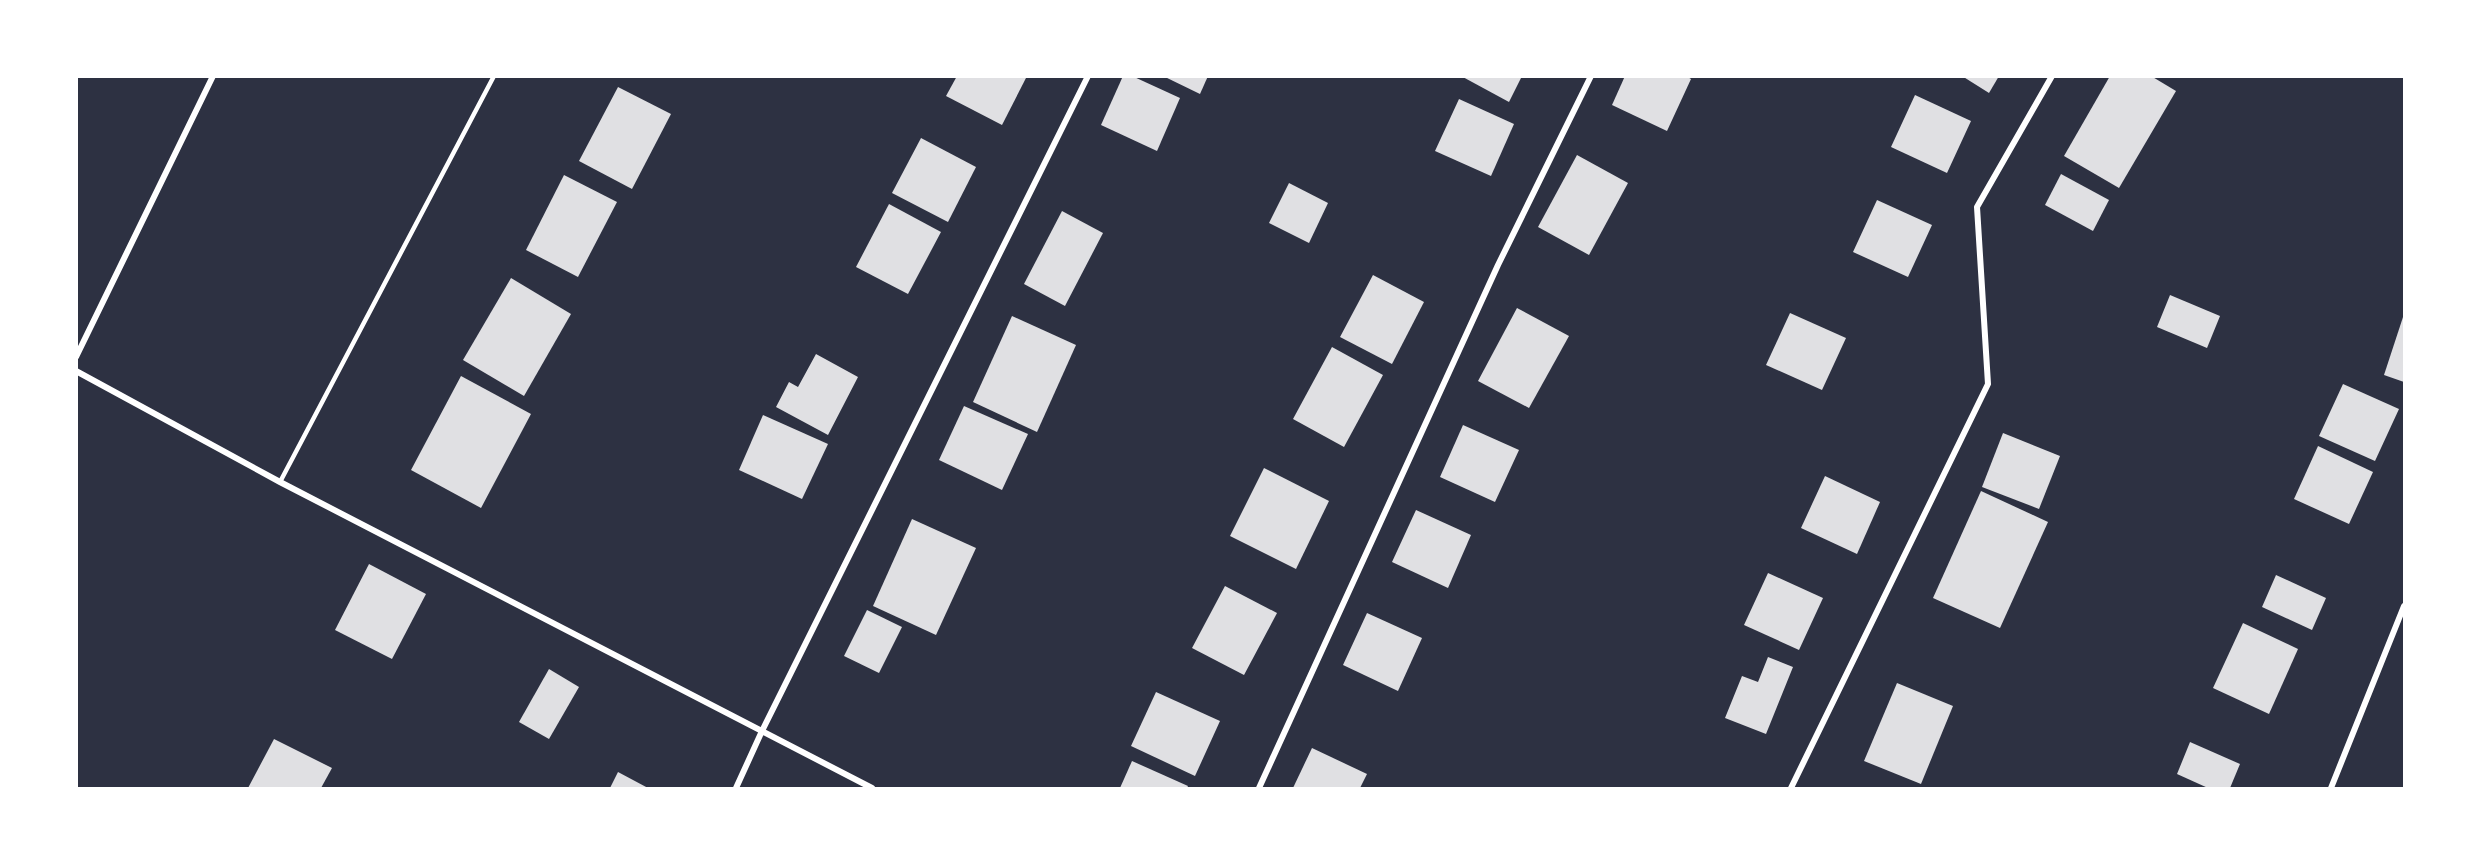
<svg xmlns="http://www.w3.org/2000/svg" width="2481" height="865" viewBox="0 0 2481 865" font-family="Literata,serif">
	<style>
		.building { fill: #e0e0e3 }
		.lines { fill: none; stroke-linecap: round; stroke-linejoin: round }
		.service { stroke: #fff; stroke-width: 4.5 }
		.minor { stroke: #fff; stroke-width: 6 }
	</style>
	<rect width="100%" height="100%" fill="#2d3142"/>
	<!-- building -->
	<g class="building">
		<polygon points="957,76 1027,76 1002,125 946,96"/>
		<polygon points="1123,76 1132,76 1180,98 1157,151 1101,125"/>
		<polygon points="1163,76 1208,76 1200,94"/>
		<polygon points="1461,76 1522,76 1509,102"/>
		<polygon points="1625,76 1686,76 1691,79 1667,131 1612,105"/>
		<polygon points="1962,76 1999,76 1989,93"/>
		<polygon points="2110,76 2151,76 2176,91 2119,188 2064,156"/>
		<polygon points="618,87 671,114 632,189 579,161"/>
		<polygon points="1915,95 1971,121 1947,173 1891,147"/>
		<polygon points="1459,99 1514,124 1491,176 1435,151"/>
		<polygon points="921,138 976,167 948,222 892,193"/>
		<polygon points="1577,155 1628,183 1589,255 1538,227"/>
		<polygon points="2061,174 2109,200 2093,231 2045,205"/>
		<polygon points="564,175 617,202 578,277 526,250"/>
		<polygon points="1289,183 1328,203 1309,243 1269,223"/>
		<polygon points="1877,200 1932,225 1908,277 1853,252"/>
		<polygon points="889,204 941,232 908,294 856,267"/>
		<polygon points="1062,211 1103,233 1065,306 1024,284"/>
		<polygon points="1373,275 1424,302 1392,364 1340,337"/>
		<polygon points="511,278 571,314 524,396 463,360"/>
		<polygon points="2170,295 2220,316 2207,348 2157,327"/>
		<polygon points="1517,308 1569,336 1529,408 1478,381"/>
		<polygon points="1790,313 1846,338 1822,390 1766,365"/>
		<polygon points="2404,314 2404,382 2384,375"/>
		<polygon points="1012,316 1076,345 1037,432 973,402"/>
		<polygon points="1332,347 1383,375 1344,447 1293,419"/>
		<polygon points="816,354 858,377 828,435 776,407 789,382 798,387"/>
		<polygon points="461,376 531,414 481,508 411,470"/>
		<polygon points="2343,384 2399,409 2375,461 2319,436"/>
		<polygon points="964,406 1028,434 1002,490 939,460"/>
		<polygon points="763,415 828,444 802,499 739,470"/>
		<polygon points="1463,425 1519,450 1495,502 1440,477"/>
		<polygon points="2003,433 2060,456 2039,509 1982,487"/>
		<polygon points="2318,446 2373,472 2349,524 2294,499"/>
		<polygon points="1264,468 1329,501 1296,569 1230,536"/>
		<polygon points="1825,476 1880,502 1857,554 1801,528"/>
		<polygon points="1981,491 2048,522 2000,628 1933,598"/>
		<polygon points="1416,510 1471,535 1448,588 1392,562"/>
		<polygon points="912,519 976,548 936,635 873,606"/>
		<polygon points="369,564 426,594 392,659 335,630"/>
		<polygon points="1768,573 1823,598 1799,650 1744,625"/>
		<polygon points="2276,575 2326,598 2312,630 2262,607"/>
		<polygon points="1225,586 1277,613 1244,675 1192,648"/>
		<polygon points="867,610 902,627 879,673 844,656"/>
		<polygon points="1367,613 1422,638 1398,691 1343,665"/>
		<polygon points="2243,623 2298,649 2269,714 2213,688"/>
		<polygon points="1768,657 1793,667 1766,734 1725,718 1742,676 1758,682"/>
		<polygon points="549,669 579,687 549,739 519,722"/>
		<polygon points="1897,683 1953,706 1921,784 1864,761"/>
		<polygon points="1156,692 1220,721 1195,776 1131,746"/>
		<polygon points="274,739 332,768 321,788 248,788"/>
		<polygon points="2190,742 2240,764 2230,788 2208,788 2177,774"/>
		<polygon points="1312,748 1367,774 1360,788 1293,788"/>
		<polygon points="1132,761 1188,786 1187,788 1120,788"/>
		<polygon points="618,772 648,788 610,788"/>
	</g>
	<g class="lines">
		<!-- service -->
		<polyline class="service" points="280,482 494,76"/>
		<!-- minor -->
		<g class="minor">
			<polyline points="76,357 213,76"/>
			<polyline points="76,371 280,482 872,788"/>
			<polyline points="736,788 762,731 1088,76"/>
			<polyline points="1259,788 1498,265 1591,76"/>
			<polyline points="1791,788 1988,384 1977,207 2052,76"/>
			<polyline points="2331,788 2404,606"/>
		</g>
	</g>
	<!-- border -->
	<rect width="2481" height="865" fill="none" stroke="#ffffff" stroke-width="156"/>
</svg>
